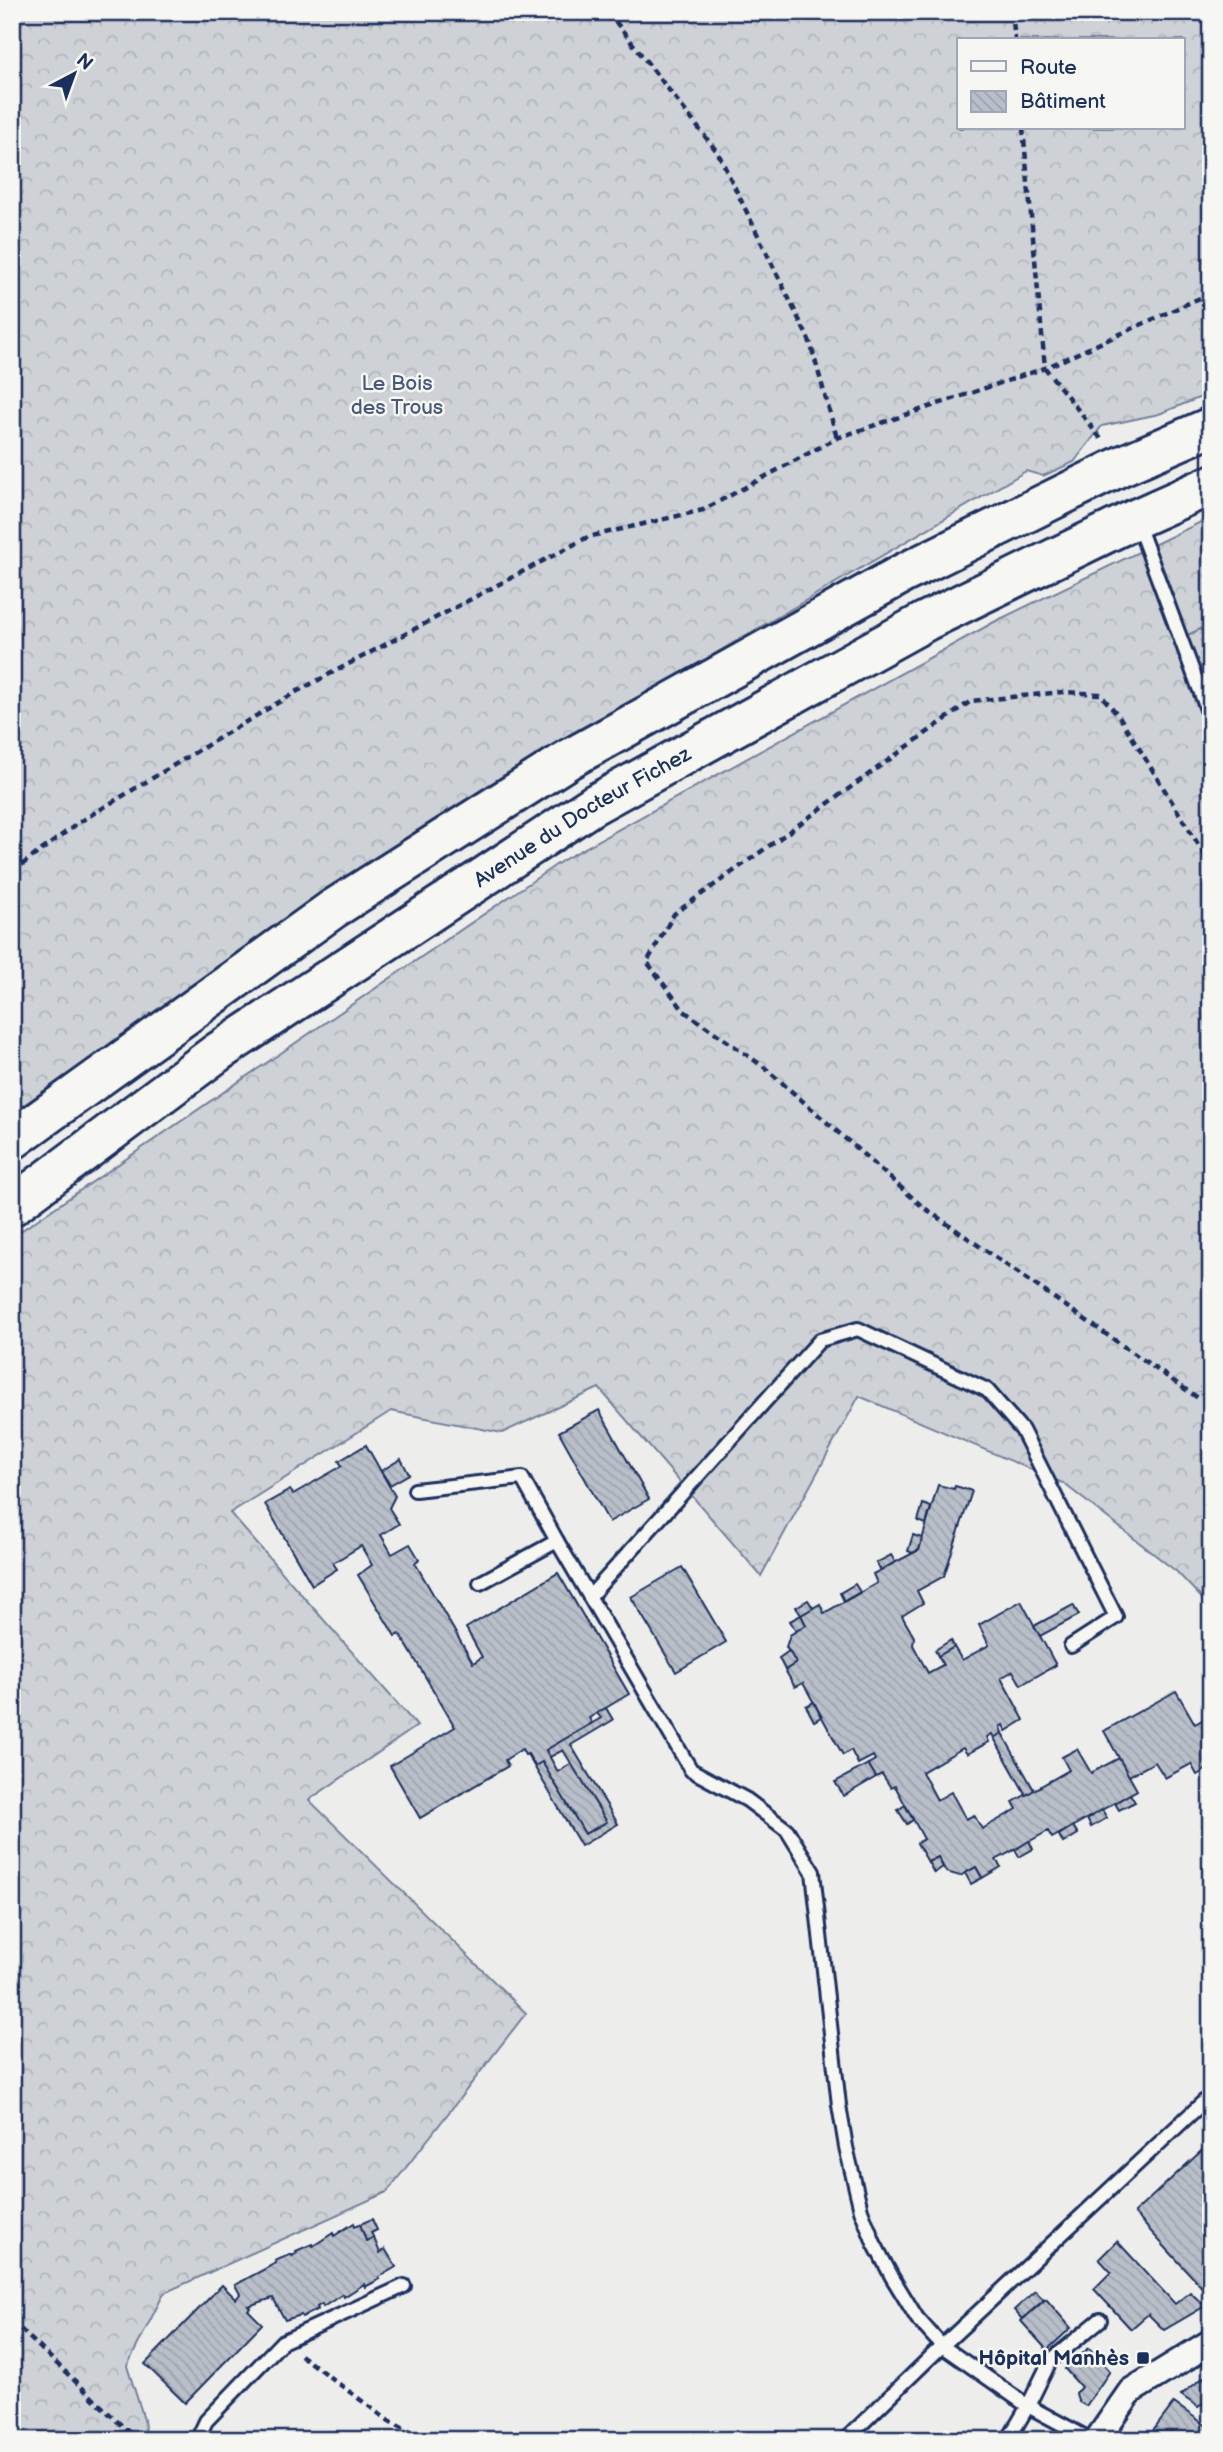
<svg xmlns="http://www.w3.org/2000/svg" width="1223" height="2452" viewBox="0 0 1223 2452" font-family="'Balsamiq Sans',sans-serif">
	<style>
		.grass { fill: url(#grass-dots); stroke: #74809a; stroke-width: 2 }
		.forest { fill: url(#forest-crowns); stroke: #74809a; stroke-width: 2; fill-rule: evenodd }
		.building { fill: url(#building-back-hatch); stroke: #1b2f5e; stroke-width: 2 }
		.lines { fill: none; stroke-linecap: round; stroke-linejoin: round }
		.service-casing { stroke: #1b2f5e; stroke-width: 18 }
		.minor-casing { stroke: #1b2f5e; stroke-width: 30 }
		.primary-casing { stroke: #1b2f5e; stroke-width: 44 }
		.path { stroke: #1b2f5e; stroke-width: 4.5; stroke-dasharray: 7 5; stroke-linecap: butt }
		.service { stroke: #f6f6f2; stroke-width: 12 }
		.minor { stroke: #f6f6f2; stroke-width: 24 }
		.primary { stroke: #f6f6f2; stroke-width: 38 }
		.poi-dot { fill: #1b2f5e; stroke: #f6f6f2; stroke-width: 2.5 }
		.labels { text-anchor: middle; stroke-width: 5; stroke-linejoin: round; paint-order: stroke }
		.park-label { font-size: 21px; fill: #48587c; stroke: #f6f6f2 }
		.street-label { font-size: 21px; fill: #1b2f5e; stroke: #f6f6f2 }
		.poi-label { font-size: 21px; font-weight: bold; fill: #1b2f5e; stroke: #f6f6f2; text-anchor: end }
	</style>
	<defs>
		<pattern id="grass-dots" width="8" height="8" patternUnits="userSpaceOnUse" patternTransform="scale(1.75)"><rect width="8" height="8" fill="#ced2d7"/><path d="M2 2h.1M6 6h.1" fill="none" stroke="#b0b5bb" stroke-width="1.8" stroke-linecap="round"/></pattern>
		<pattern id="forest-crowns" width="20" height="18" patternUnits="userSpaceOnUse" patternTransform="scale(1.75)"><rect width="20" height="18" fill="#ced2d7"/><path d="M2 6a3 3 0 1 1 6 0M12 15a3 3 0 1 1 6 0" fill="none" stroke="#b0b5bb"/></pattern>
		<pattern id="building-back-hatch" width="6" height="6" patternUnits="userSpaceOnUse" patternTransform="scale(1.75)"><rect width="6" height="6" fill="#b9bfc8"/><path d="M-1 5l2 2M0 0l6 6M5-1l2 2" fill="none" stroke="#9ea4ae"/></pattern>
	</defs>
	<rect width="100%" height="100%" fill="#edeeec"/>
	<filter id="ink" filterUnits="userSpaceOnUse"><feTurbulence type="fractalNoise" baseFrequency=".0143" numOctaves="2"/><feDisplacementMap in="SourceGraphic" scale="14" xChannelSelector="R" yChannelSelector="G"/><feConvolveMatrix kernelMatrix="1 2 1 2 8 2 1 2 1" color-interpolation-filters="sRGB"/></filter>
	<g filter="url(#ink)">
		<!-- grass -->
		<polygon class="grass" points="1211,624 1211,720 1181,638"/>
		<!-- forest -->
		<g class="forest">
			<path d="M12,12H1211V393L1159,414L1102,426L1074,462L1043,476L1026,471L563,743L327,895L12,1113ZM959,40H1183V128H959Z"/>
			<polygon points="1211,517 1211,624 1181,638 1211,720 1211,1608 1177,1572 1063,1483 859,1396 761,1576 599,1388 502,1433 391,1411 230,1513 417,1726 309,1800 526,2013 387,2192 164,2293 127,2366 144,2419 146,2440 12,2440 12,1237 563,860 996,621"/>
		</g>
		<!-- building -->
		<g class="building">
			<polygon points="599,1410 649,1499 609,1522 559,1432"/>
			<polygon points="366,1445 395,1496 389,1508 399,1524 381,1535 392,1554 410,1544 419,1559 415,1563 473,1663 482,1657 466,1628 558,1573 629,1694 589,1718 592,1723 546,1750 558,1772 572,1763 607,1822 585,1834 542,1762 535,1766 528,1754 525,1755 522,1749 505,1760 508,1766 420,1818 390,1766 455,1727 400,1634 395,1636 358,1575 372,1565 361,1546 333,1563 337,1569 312,1585 265,1504 290,1490 293,1494 342,1466 339,1461"/>
			<polygon points="401,1459 409,1474 390,1485 381,1471"/>
			<polygon points="938,1485 954,1489 955,1486 972,1491 944,1576 917,1591 923,1603 902,1616 914,1637 913,1645 928,1673 943,1665 938,1656 954,1647 962,1660 989,1645 979,1625 1021,1601 1056,1665 1021,1685 1013,1671 1001,1678 1024,1720 1006,1731 1003,1725 1000,1727 1002,1733 994,1738 992,1734 987,1737 989,1742 967,1754 963,1748 922,1772 937,1800 951,1792 966,1819 974,1815 982,1829 1017,1809 1013,1802 1069,1770 1062,1757 1077,1749 1091,1773 1119,1758 1137,1790 1052,1838 1048,1831 996,1860 1001,1867 982,1878 976,1867 960,1876 946,1872 938,1857 928,1862 917,1843 924,1839 895,1786 891,1788 882,1774 876,1777 868,1764 875,1760 873,1756 858,1764 851,1750 843,1755 803,1683 795,1687 785,1670 796,1663 786,1647 790,1635 806,1625 801,1615 820,1604 824,1613 877,1583 873,1574 919,1550"/>
			<polygon points="923,1504 931,1507 926,1524 918,1521"/>
			<polygon points="913,1535 922,1538 919,1550 912,1553 908,1551"/>
			<polygon points="891,1555 895,1562 881,1570 876,1563"/>
			<polygon points="682,1567 726,1642 676,1672 631,1597"/>
			<polygon points="855,1584 860,1592 844,1601 840,1593"/>
			<polygon points="808,1600 813,1608 801,1615 796,1607"/>
			<polygon points="1073,1605 1079,1615 1040,1636 1034,1626"/>
			<polygon points="801,1615 806,1625 796,1631 790,1621"/>
			<polygon points="951,1640 954,1647 938,1656 935,1650"/>
			<polygon points="789,1651 796,1663 785,1670 779,1658"/>
			<polygon points="1176,1691 1195,1724 1211,1715 1211,1767 1197,1775 1191,1764 1165,1778 1155,1762 1129,1776 1104,1731"/>
			<polygon points="814,1702 821,1717 814,1721 806,1706"/>
			<polygon points="606,1708 613,1720 571,1745 618,1824 581,1846 527,1754 535,1766 542,1762 585,1834 607,1822 563,1750 550,1757 546,1750 601,1718 597,1713"/>
			<polygon points="1002,1733 1034,1790 1026,1795 994,1738"/>
			<polygon points="868,1764 876,1777 844,1796 835,1782"/>
			<polygon points="1130,1794 1135,1802 1119,1810 1115,1803"/>
			<polygon points="905,1805 913,1820 907,1824 898,1810"/>
			<polygon points="1102,1810 1107,1818 1091,1827 1087,1819"/>
			<polygon points="1073,1826 1078,1834 1063,1843 1059,1835"/>
			<polygon points="1029,1841 1033,1849 1019,1857 1015,1850"/>
			<polygon points="938,1857 943,1867 934,1873 928,1862"/>
			<polygon points="976,1867 982,1878 971,1884 965,1873"/>
			<polygon points="1211,2142 1211,2290 1207,2293 1134,2213"/>
			<polygon points="372,2219 377,2230 371,2233 374,2238 366,2241 360,2224"/>
			<polygon points="354,2223 355,2226 360,2224 366,2241 374,2238 380,2253 385,2249 396,2267 379,2277 380,2279 365,2287 364,2284 344,2297 343,2294 323,2307 322,2304 317,2307 318,2309 302,2317 301,2315 285,2320 273,2298 248,2306 250,2308 248,2310 262,2324 185,2403 145,2364 222,2285 236,2299 240,2294 235,2285 276,2263 275,2261 291,2254 292,2256 297,2253 296,2251 312,2244 313,2246 333,2233 334,2236"/>
			<polygon points="1117,2241 1175,2304 1190,2292 1205,2306 1164,2330 1148,2314 1131,2329 1094,2289 1111,2272 1099,2259"/>
			<polygon points="1035,2291 1044,2300 1022,2319 1014,2310"/>
			<polygon points="1046,2299 1071,2328 1047,2350 1021,2321"/>
			<polygon points="1089,2348 1110,2371 1086,2406 1079,2402 1077,2397 1076,2393 1081,2387 1065,2369"/>
			<polygon points="1204,2377 1211,2388 1211,2398 1198,2407 1181,2395"/>
			<polygon points="1174,2403 1211,2429 1211,2440 1165,2440 1153,2431"/>
		</g>
		<g class="lines">
			<!-- service casing -->
			<g class="service-casing">
				<g id="service">
					<polyline points="1137,522 1211,720"/>
					<polyline points="415,1490 522,1478 557,1541"/>
					<polyline points="480,1583 557,1541 691,1770 747,1800 787,1830 813,1872 839,2105 846,2147 861,2210 874,2243 892,2277 917,2318 942,2346 1028,2406 1091,2440"/>
					<polyline points="590,1596 820,1340 858,1329 987,1390 1022,1430 1116,1617 1071,1646"/>
					<polyline points="197,2440 206,2421 282,2342 404,2286"/>
					<polyline points="845,2440 942,2346 1211,2095"/>
					<polyline points="1008,2440 1028,2406 1050,2361 1100,2320"/>
				</g>
			</g>
			<!-- minor casing -->
			<g class="minor-casing">
				<polyline id="minor" points="1097,2440 1131,2391 1211,2342"/>
			</g>
			<!-- primary casing -->
			<g class="primary-casing">
				<g id="primary">
					<polyline points="12,1140 333,909 569,759 904,573 1121,466 1211,427"/>
					<path id="s1" d="M12,1206L218,1052L593,805L926,621L1135,519L1211,485"/>
				</g>
			</g>
			<!-- path -->
			<g class="path">
				<polyline points="608,12 718,153 810,342 837,438"/>
				<polyline points="1012,12 1015,40"/>
				<polyline points="1023,128 1045,368 1101,439"/>
				<polyline points="1211,865 1119,716 1100,694 1063,692 971,701 674,914 647,962 684,1011 764,1067 923,1207 1211,1407"/>
				<polyline points="12,872 81,821 294,693 588,537 703,510 837,438 1045,368 1211,293"/>
				<polyline points="12,2321 137,2440"/>
				<polyline points="300,2355 389,2421 426,2440"/>
			</g>
			<!-- service -->
			<use href="#service" class="service"/>
			<!-- minor -->
			<use href="#minor" class="minor"/>
			<!-- primary -->
			<use href="#primary" class="primary"/>
		</g>
	</g>
	<!-- markers -->
	<rect class="poi-dot" x="1136" y="2351" width="14" height="14" rx="3.5"/>
	<g class="labels">
		<!-- park labels -->
		<g class="park-label">
			<text x="397" y="390">Le Bois<tspan x="397" dy="24">des Trous</tspan></text>
		</g>
		<!-- street labels -->
		<g class="street-label">
			<text dy="7" stroke="none"><textPath href="#s1" startOffset="691">Avenue du Docteur Fichez</textPath></text>
		</g>
		<!-- poi labels -->
		<g class="poi-label">
			<text x="1129" y="2365">Hôpital Manhès</text>
		</g>
	</g>
	<!-- margin -->
	<rect width="1223" height="2452" fill="none" stroke="#f6f6f2" stroke-width="42"/>
	<rect x="21" y="21" width="1181" height="2410" fill="none" stroke="#1b2f5e" stroke-width="2.5" filter="url(#ink)"/>
	<!-- legend -->
	<rect x="957" y="38" width="228" height="91" fill="#f6f6f2" stroke="#9ea6b7" stroke-width="2"/>
	<rect x="971" y="61" width="35" height="10" fill="#f6f6f2" stroke="#9ea6b7" stroke-width="2"/>
	<text x="1020" y="74" font-size="21" fill="#1b2f5e">Route</text>
	<rect x="971" y="91" width="35" height="21" fill="url(#building-back-hatch)" stroke="#9ea6b7" stroke-width="2"/>
	<text x="1020" y="108" font-size="21" fill="#1b2f5e">Bâtiment</text>
	<!-- north arrow -->
	<g transform="translate(74 74) rotate(41)" stroke="#f6f6f2" stroke-width="5" paint-order="stroke">
	<path d="M0-5L12 26L0 18L-12 26Z" fill="#1b2f5e"/>
	<text y="-10" font-size="19" font-weight="bold" text-anchor="middle" fill="#1b2f5e">N</text>
	</g>
</svg>
